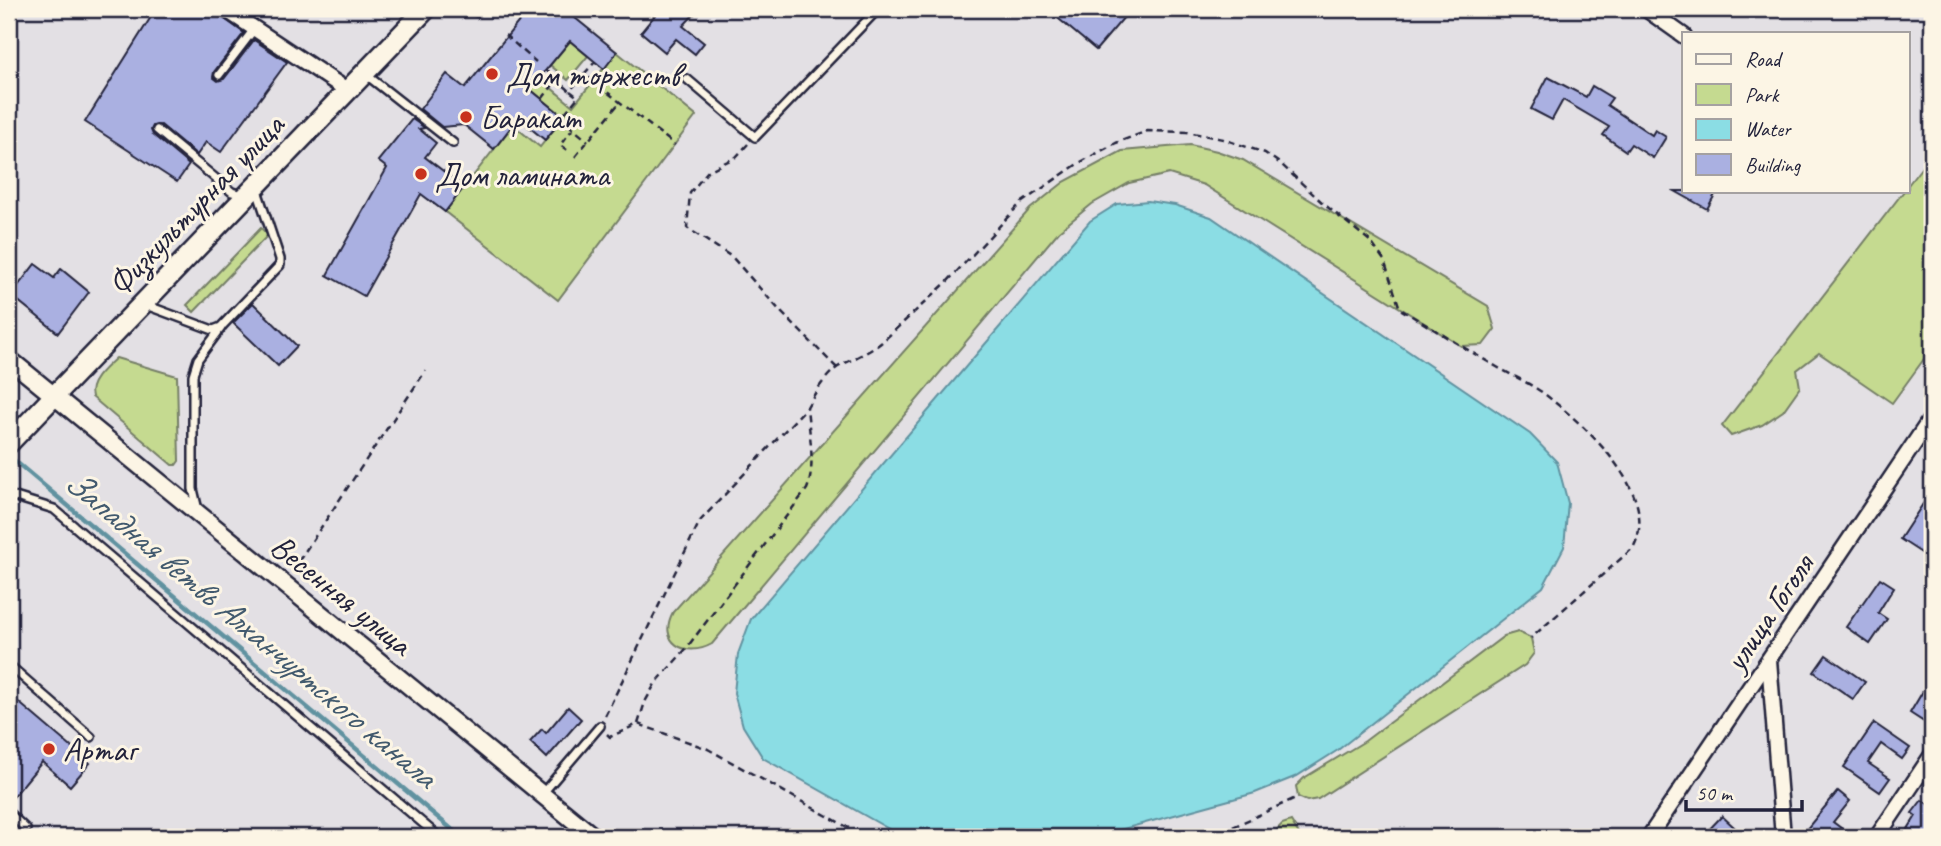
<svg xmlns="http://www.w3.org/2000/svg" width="1941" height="846" viewBox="0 0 1941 846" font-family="Caveat,sans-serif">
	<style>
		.green { fill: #c5da90; stroke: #747e66; stroke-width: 2 }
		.water { fill: #8bdde4; stroke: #6192a0; stroke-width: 2 }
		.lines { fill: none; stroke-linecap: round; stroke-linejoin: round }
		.stream { stroke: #6192a0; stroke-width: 4.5 }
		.building { fill: #aab0e1; stroke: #22223b; stroke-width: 2 }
		.service-casing { stroke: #22223b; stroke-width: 12 }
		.minor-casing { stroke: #22223b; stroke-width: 19 }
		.tertiary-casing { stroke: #22223b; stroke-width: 21 }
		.secondary-casing { stroke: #22223b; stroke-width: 24 }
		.path { stroke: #22223b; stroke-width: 2.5; stroke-dasharray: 7 5; stroke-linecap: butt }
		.service { stroke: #fcf5e5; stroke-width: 7 }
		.minor { stroke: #fcf5e5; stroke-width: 14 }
		.tertiary { stroke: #fcf5e5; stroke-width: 16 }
		.secondary { stroke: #fcf5e5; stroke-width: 19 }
		.poi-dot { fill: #c8321e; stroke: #fcf5e5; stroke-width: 2.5 }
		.labels { text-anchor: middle; stroke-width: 6; stroke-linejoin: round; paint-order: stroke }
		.poi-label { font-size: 33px; fill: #22223b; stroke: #fcf5e5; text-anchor: start }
		.street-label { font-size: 33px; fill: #22223b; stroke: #fcf5e5 }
		.water-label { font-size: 35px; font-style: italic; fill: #425a6e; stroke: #fcf5e5 }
	</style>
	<rect width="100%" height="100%" fill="#e3e0e4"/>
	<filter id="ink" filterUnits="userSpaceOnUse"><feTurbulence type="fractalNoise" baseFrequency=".0143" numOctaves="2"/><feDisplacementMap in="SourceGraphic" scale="14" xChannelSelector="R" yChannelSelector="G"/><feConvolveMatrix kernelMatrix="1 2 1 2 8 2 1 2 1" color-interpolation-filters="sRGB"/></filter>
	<g filter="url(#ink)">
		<!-- green -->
		<g class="green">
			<polygon points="570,41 588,56 568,80 550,65"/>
			<polygon points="617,52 696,116 558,300 445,212 513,125 540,147 564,117 530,89 539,78 573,106"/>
			<path d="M1190,145L1217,151L1243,160L1488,306L1495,329L1483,345L1461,346L1204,185L1169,174L1129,183L1092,204L1059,231L712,644C685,659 657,642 673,612L1030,209L1064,182L1122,151Z"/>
			<polygon points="1932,154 1932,348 1892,403 1819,353 1797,370 1800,387 1783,411 1762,425 1731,436 1722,426 1904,191 1908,191 1908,185"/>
			<polygon points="261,228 268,235 194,312 187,305"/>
			<path d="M116,358L177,376L179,461L176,465H172L92,397C87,383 106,367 116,358Z"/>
			<polygon points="1518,632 1531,638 1534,653 1525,665 1318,799 1307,801 1298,797 1296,786 1304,778 1365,741 1504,636"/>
			<polygon points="1291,821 1301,837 1270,837 1282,824"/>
		</g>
		<!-- water -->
		<polygon class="water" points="1148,201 1175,205 1211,217 1530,434 1557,462 1568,503 1564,547 1543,587 1338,750 1297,776 1255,793 1094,837 903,837 763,758 743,726 734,693 738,654 751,619 1090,221 1117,204"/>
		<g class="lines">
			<!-- stream -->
			<polyline class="stream" points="9,456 461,837"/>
		</g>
		<!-- building -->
		<g class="building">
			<polygon points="156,9 211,9 244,33 214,72 213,77 218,81 224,79 254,40 287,62 221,152 206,142 197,155 161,125 153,126 151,130 153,135 189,165 177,182 85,122"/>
			<polygon points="529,9 564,9 617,52 604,69 570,41 546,70 530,89 564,117 545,140 518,118 494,149 464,125 442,127 420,109 447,74 465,88"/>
			<polygon points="660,9 699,9 683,26 704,43 695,54 676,39 665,52 641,32"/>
			<polygon points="1047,9 1131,9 1096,50"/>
			<polygon points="1548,77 1586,97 1592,86 1612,98 1607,105 1652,135 1655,130 1666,137 1653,158 1631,144 1626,151 1603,135 1609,127 1563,100 1552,120 1531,109"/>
			<polygon points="412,119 425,128 419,129 436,143 425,157 464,187 445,212 421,194 364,296 327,275 387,168 378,161"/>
			<polygon points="1675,191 1717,191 1707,209"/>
			<polygon points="35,264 54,278 61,269 89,292 58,333 11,295"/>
			<polygon points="253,303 297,346 278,366 233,323"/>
			<polygon points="1932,490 1932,560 1900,539"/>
			<polygon points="1880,578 1894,587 1878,613 1887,619 1870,644 1846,627"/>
			<polygon points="1826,655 1865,682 1853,699 1814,672"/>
			<polygon points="1932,676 1932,708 1924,722 1910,713"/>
			<polygon points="9,694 90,763 70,786 42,762 9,802"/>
			<polygon points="568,707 581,719 547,758 530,742 542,729 546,733"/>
			<polygon points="1874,723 1910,748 1902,759 1881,744 1868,763 1890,778 1880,792 1844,767"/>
			<polygon points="1838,791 1850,801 1833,822 1853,837 1813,837 1805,831"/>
			<polygon points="1922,800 1932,807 1932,837 1903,837 1916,816 1912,813"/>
			<polygon points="1722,816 1745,837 1702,837"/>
		</g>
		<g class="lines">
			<!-- service casing -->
			<g class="service-casing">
				<g id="service">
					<polyline points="473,9 477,12"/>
					<polyline points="364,73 453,143"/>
					<polyline points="219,75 255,28"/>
					<polyline points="687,79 755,137 878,9"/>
					<polyline points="157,130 232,192 242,195"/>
					<polyline points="143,304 213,330 221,327 280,265 280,259 257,190"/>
					<polyline points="9,495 54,509 439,837"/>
					<polyline points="198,510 193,489 193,375 198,359 221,328"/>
					<polyline points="9,665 91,737"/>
					<polyline points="542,794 600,726"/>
					<polyline points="9,813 26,829"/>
				</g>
			</g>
			<!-- minor casing -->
			<g class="minor-casing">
				<g id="minor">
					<polyline points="225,9 347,90"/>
					<polyline points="1646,9 1684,36"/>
					<polyline points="1769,660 1783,837"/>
					<polyline points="1649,837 1932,417"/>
					<polyline points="1877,837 1932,755"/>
				</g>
			</g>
			<!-- tertiary casing -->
			<g class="tertiary-casing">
				<polyline id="tertiary" points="9,359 594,837"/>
			</g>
			<!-- secondary casing -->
			<g class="secondary-casing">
				<polyline id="secondary" points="9,443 426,9"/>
			</g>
			<!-- path -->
			<g class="path">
				<polyline points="607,9 610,13"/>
				<polyline points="505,35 536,62"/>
				<polyline points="546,70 570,91 584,74 675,145"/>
				<polyline points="584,74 595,62"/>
				<polyline points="570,91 578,97 564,114 569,118 565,122 588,141"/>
				<polyline points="542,99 557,80"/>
				<polyline points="748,144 736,157 708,171 690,193 687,228 732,257 781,312 837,368"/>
				<polyline points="567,150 560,145 572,130"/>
				<polyline points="575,157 620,102"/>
				<polyline points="292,571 426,370"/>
				<path d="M605,716L700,521L807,407C815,393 824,377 838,367C853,358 869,353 882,342L947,282L1021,203L1079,163L1116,143L1147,131L1187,132L1223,139L1265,153L1282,165L1325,205L1370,241L1384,260L1400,309C1432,328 1464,348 1497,367C1515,377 1536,386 1552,400C1590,430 1661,496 1633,548L1531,638"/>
				<path d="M638,724L645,702L655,684L685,650L807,489C816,466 809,432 807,407"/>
				<polyline points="607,734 610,737 638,724 708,749 865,837"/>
				<polyline points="1211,837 1298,797"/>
			</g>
			<!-- service -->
			<use href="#service" class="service"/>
			<!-- minor -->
			<use href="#minor" class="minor"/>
			<!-- tertiary -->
			<use href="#tertiary" class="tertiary"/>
			<!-- secondary -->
			<use href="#secondary" class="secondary"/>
		</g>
	</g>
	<!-- markers -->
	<g class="poi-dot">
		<circle cx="492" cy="74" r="7"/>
		<circle cx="466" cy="117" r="7"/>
		<circle cx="421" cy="174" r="7"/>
		<circle cx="49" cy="749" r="7"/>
	</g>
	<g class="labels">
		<!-- poi labels -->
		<g class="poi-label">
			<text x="506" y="86">Дом торжеств</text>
			<text x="480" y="129">Баракат</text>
			<text x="435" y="186">Дом ламината</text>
			<text x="63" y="761">Артаг</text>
		</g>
		<!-- street labels -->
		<g class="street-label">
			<text transform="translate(195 204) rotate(-46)" y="12">Физкультурная улица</text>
			<text transform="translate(342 594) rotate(39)" y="12">Весенняя улица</text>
			<text transform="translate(1768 612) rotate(-56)" y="12">улица Гоголя</text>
		</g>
		<!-- water labels -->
		<g class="water-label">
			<text transform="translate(251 628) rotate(40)" y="12">Западная ветвь Алханчуртского канала</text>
		</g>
	</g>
	<!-- margin -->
	<rect width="1941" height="846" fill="none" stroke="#fcf5e5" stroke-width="35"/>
	<rect x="18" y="18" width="1906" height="811" fill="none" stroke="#22223b" stroke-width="2.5" filter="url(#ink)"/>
	<!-- legend -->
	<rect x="1682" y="32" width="228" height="161" fill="#fcf5e5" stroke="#a5a1a1" stroke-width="2"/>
	<rect x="1696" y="54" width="35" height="10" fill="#fcf5e5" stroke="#a5a1a1" stroke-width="2"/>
	<text x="1745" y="66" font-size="21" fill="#22223b">Road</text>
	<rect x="1696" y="84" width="35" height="21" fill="#c5da90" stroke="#a5a1a1" stroke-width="2"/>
	<text x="1745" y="102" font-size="21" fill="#22223b">Park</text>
	<rect x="1696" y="119" width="35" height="21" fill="#8bdde4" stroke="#a5a1a1" stroke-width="2"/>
	<text x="1745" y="136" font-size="21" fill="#22223b">Water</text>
	<rect x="1696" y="154" width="35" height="21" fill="#aab0e1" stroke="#a5a1a1" stroke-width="2"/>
	<text x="1745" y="172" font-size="21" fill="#22223b">Building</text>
	<!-- scale -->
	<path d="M1686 800v10h116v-10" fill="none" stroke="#22223b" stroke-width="3.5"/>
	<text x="1696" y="800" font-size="21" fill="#22223b" stroke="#fcf5e5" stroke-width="5" paint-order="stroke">50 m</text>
</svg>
